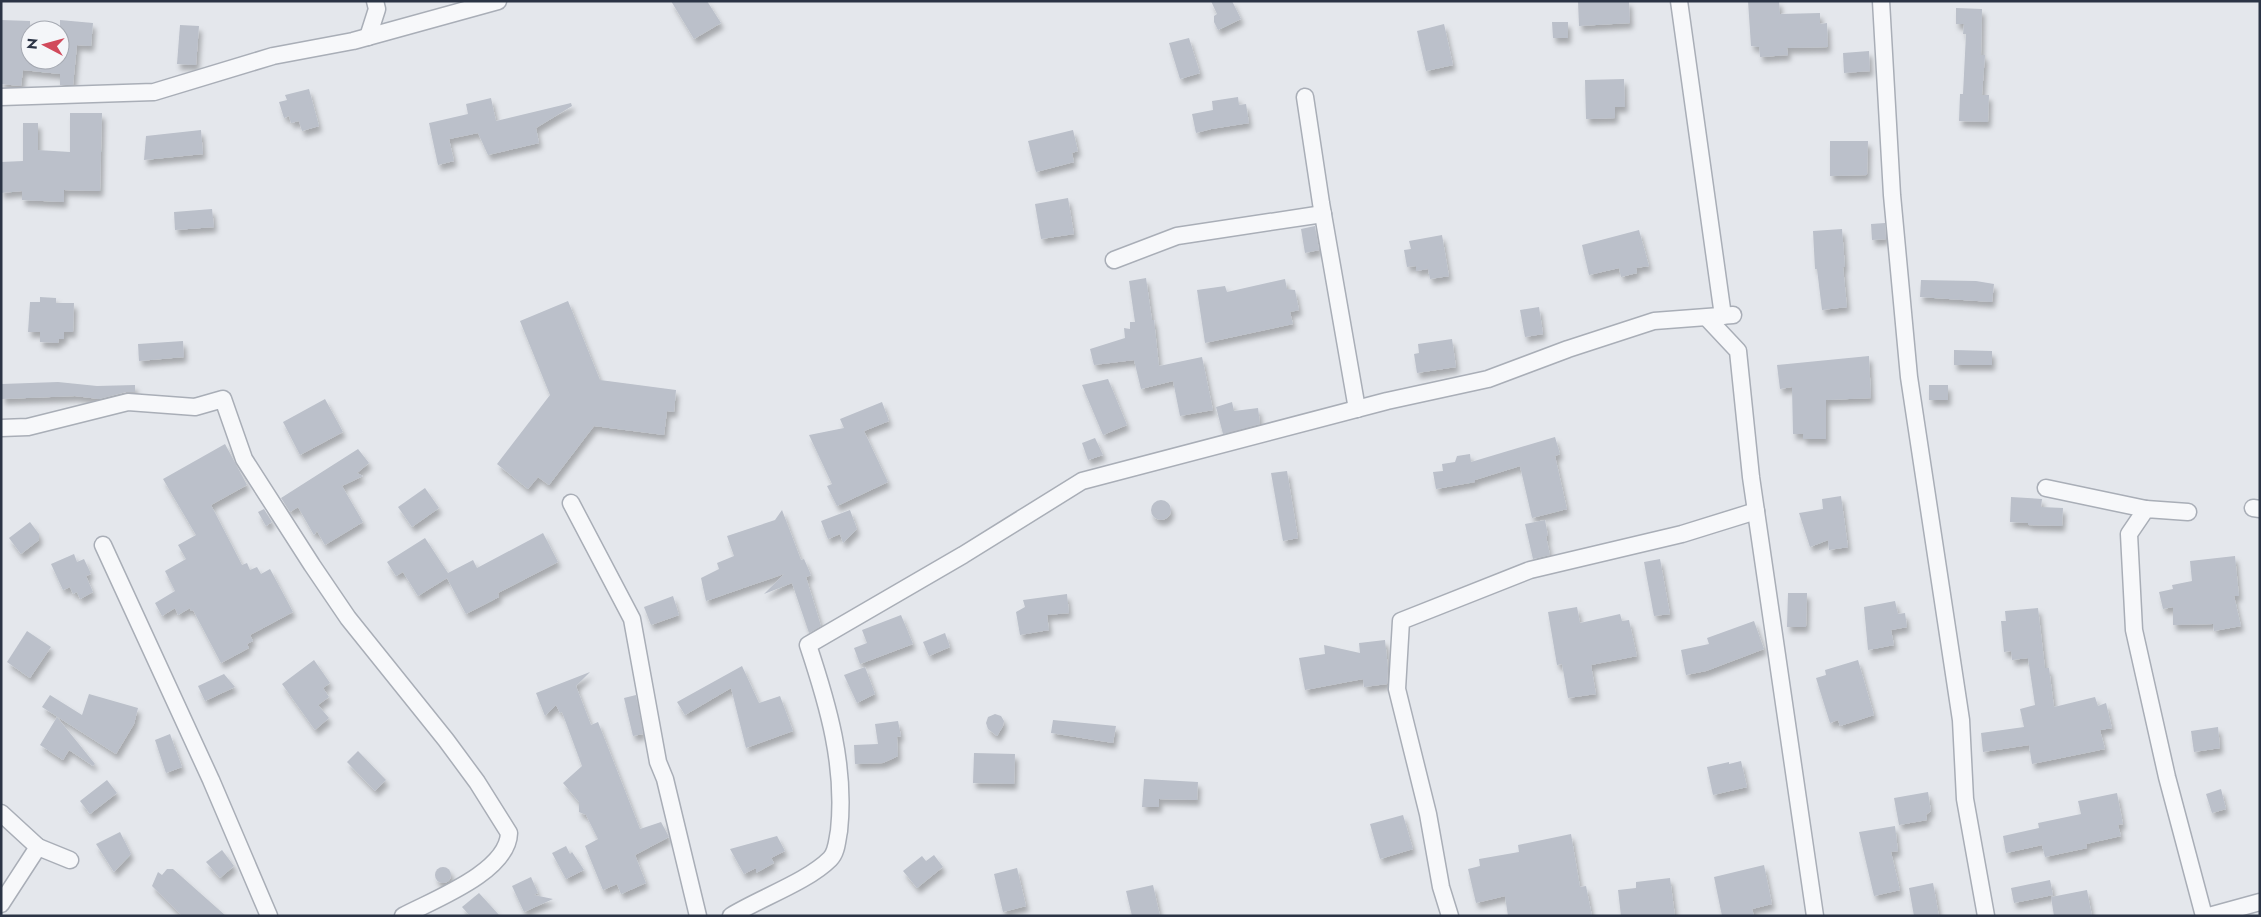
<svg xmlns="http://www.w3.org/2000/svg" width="2261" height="917" viewBox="0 0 2261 917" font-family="Jost,sans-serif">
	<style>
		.building { fill: #bbc0ca; filter: url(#shadow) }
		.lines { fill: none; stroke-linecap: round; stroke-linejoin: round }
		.minor-casing { stroke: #a9aeb7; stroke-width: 19 }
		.minor { stroke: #f7f8fa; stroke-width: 16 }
	</style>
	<defs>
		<filter id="shadow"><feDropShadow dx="3" dy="5.5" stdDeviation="2.5" flood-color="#0004"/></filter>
	</defs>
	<rect width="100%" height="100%" fill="#e4e7ec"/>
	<!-- building -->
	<g class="building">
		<polygon points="671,1 707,1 721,23 694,39"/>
		<polygon points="1211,1 1232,1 1241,19 1218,30 1214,22 1214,16 1217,14"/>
		<polygon points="1578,1 1629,1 1630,23 1579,26"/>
		<polygon points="1748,1 1779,1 1780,14 1820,13 1820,24 1827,23 1828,47 1787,48 1788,55 1760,57 1759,47 1751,46"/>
		<polygon points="1956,8 1982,9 1981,55 1985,55 1982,95 1989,95 1988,122 1959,121 1960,94 1963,94 1966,34 1963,34 1964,24 1956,24"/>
		<polygon points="1,20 30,21 30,60 60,60 60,20 93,23 91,46 77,45 73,85 60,85 60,74 23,70 21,86 1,84"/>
		<polygon points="1552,22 1568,22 1568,38 1553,38"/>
		<polygon points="1444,24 1453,65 1426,71 1417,31"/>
		<polygon points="180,25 199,26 196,65 177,64"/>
		<polygon points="1189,38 1200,73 1180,79 1169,43"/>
		<polygon points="1869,51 1870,71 1844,73 1843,53"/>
		<polygon points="1624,79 1625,107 1615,107 1615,118 1586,119 1585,80"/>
		<polygon points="309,89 319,126 302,131 299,121 291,123 289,116 284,118 279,102 287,100 285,95"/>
		<polygon points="1238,97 1239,105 1246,104 1249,123 1211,129 1196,133 1192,114 1213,110 1212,101"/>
		<polygon points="491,98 496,121 571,103 572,106 536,128 539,143 488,155 478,133 449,139 454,161 438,165 429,123 468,114 466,104"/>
		<polygon points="70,113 102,113 100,191 64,190 64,202 22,200 22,191 1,193 1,162 23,161 23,123 38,123 38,150 70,152"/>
		<polygon points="201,130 203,154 144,160 146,136"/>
		<polygon points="1073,130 1078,151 1072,153 1074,162 1036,172 1028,141"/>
		<polygon points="1830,141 1868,141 1867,175 1830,176"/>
		<polygon points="1068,198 1074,234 1041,239 1035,204"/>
		<polygon points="212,209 214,227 175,230 174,212"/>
		<polygon points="1885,223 1886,239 1872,240 1871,224"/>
		<polygon points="1315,226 1319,250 1305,253 1301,229"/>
		<polygon points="1842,229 1845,267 1843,267 1847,307 1822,310 1817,269 1815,269 1813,231"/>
		<polygon points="1639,230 1649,266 1636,268 1637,273 1621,277 1619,268 1589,275 1582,245"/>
		<polygon points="1442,235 1449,276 1430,279 1428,269 1416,271 1416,266 1407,267 1404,250 1411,249 1409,241"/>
		<polygon points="1146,278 1152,320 1154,320 1159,366 1202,357 1213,410 1180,416 1173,381 1141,389 1134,360 1094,365 1090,349 1125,338 1124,328 1130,329 1130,322 1135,322 1129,281"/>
		<polygon points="1285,279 1287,289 1295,290 1299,310 1290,312 1293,324 1205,343 1197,290 1225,286 1227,292"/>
		<polygon points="1921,280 1976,281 1994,284 1992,302 1920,297"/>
		<polygon points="40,297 56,298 56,303 74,303 73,332 64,332 64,339 59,339 58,343 40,342 40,332 28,332 30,302 40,302"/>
		<polygon points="568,301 600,380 676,390 674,412 667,411 664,435 594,426 549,485 538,477 528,489 497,464 550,395 520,321"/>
		<polygon points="1539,307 1543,334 1525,337 1520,310"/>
		<polygon points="1452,339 1456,367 1417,373 1414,354 1419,353 1418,344"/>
		<polygon points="183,341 184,357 139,361 138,344"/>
		<polygon points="1954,350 1992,351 1992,365 1954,365"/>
		<polygon points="1869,356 1871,398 1826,400 1826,439 1803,439 1803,434 1793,434 1792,387 1780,389 1777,365"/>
		<polygon points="1108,379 1127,425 1103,435 1082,385"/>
		<polygon points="58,382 97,386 135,385 135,392 126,392 99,399 75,396 2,399 2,384"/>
		<rect x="1929" y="385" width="19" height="15"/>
		<polygon points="325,399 343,432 300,455 283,422"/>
		<polygon points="882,402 889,421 864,431 888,482 837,506 827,486 832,484 809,435 844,428 840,419"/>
		<polygon points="1232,402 1234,411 1258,408 1260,424 1223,434 1216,407"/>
		<polygon points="1555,437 1560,454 1555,456 1567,509 1532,518 1520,466 1475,480 1475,482 1436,489 1433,472 1443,471 1442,464 1455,462 1457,456 1470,454 1471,462"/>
		<polygon points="1095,438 1103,455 1088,460 1082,443"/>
		<polygon points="225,444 247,485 211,505 242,565 247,563 250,570 257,567 261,574 270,569 293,612 250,635 253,641 247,644 249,648 221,663 193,610 191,611 190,608 178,615 175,608 162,616 155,603 175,591 165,571 186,559 178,545 196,535 163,479"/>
		<polygon points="358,449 369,463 357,473 363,476 342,486 363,522 325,545 317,531 314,535 298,507 290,512 281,498"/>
		<polygon points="1287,471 1298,538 1283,541 1271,473"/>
		<polygon points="425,488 439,508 412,527 398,507"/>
		<polygon points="1841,496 1848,547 1829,550 1828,540 1810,547 1799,513 1823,509 1822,499"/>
		<polygon points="2011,497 2042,499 2041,507 2063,508 2062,526 2028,525 2028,523 2010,522"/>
		<circle cx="1161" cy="510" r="10"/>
		<polygon points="264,509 272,522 266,526 258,512"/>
		<polygon points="782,510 801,560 804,559 811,575 806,577 821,626 809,633 792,583 764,594 784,574 706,601 701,578 719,569 717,563 734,556 727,536 775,520"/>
		<polygon points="850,510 857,529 843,543 840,534 828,539 821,521"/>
		<polygon points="1545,520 1548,536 1546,536 1550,555 1533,559 1525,524"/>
		<polygon points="30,522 39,534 39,540 21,554 9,538"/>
		<polygon points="543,533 558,562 498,593 499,597 466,614 447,578 418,596 403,572 396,576 387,562 425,538 448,573 473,560 477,568"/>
		<polygon points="74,554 77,562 84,559 91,574 86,576 93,592 80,599 77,592 73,594 70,587 63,590 51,564"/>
		<polygon points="2235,556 2239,596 2234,596 2241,626 2214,631 2213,624 2173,625 2173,607 2163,609 2159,592 2173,589 2172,585 2192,581 2190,561"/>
		<polygon points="1660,559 1670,614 1654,616 1644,562"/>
		<polygon points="1788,593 1807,593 1806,627 1787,627"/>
		<polygon points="1067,594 1069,613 1047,615 1049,630 1020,635 1016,612 1025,607 1023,600"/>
		<polygon points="673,596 679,615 651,625 644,607"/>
		<polygon points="1895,601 1898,614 1905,613 1907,627 1891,630 1894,645 1868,650 1864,607"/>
		<polygon points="1577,607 1580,623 1620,614 1622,621 1629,620 1637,656 1591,665 1596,694 1568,698 1562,664 1557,665 1548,612"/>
		<polygon points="2038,608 2045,668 2049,668 2054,707 2095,697 2098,706 2106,703 2112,728 2100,730 2105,749 2032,764 2029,745 1983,752 1981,733 2024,727 2020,709 2035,705 2028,658 2012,660 2011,651 2004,652 2001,621 2006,621 2005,611"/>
		<polygon points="901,615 913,644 860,664 854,648 867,643 862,630"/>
		<polygon points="1754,621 1764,649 1706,671 1686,675 1681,650 1709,644 1707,638"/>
		<polygon points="27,631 51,647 30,678 7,662"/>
		<polygon points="945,633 950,647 929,656 923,642"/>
		<polygon points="1385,640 1388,668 1387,684 1364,687 1363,679 1305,690 1299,658 1325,654 1324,645 1360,653 1359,643"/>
		<polygon points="314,660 330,683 323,688 329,697 318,705 329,718 315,730 282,684"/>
		<polygon points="1858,660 1874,715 1840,726 1838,720 1830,723 1816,678 1826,675 1825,670"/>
		<polygon points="742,666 759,703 780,696 793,731 746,748 731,688 685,715 677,702"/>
		<polygon points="865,667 875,694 857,703 844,675"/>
		<polygon points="590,672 576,686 591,725 598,722 640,829 661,822 669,837 635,855 646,883 621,894 617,884 603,890 585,846 598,839 586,815 579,812 579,802 563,783 582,766 562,712 560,713 556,705 545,716 536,693"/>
		<polygon points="224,674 235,687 205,701 198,686"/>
		<polygon points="89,694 138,708 134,724 116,754 42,707 50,695 82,715"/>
		<polygon points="636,695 643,734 633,736 624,698"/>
		<polygon points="995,714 1001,716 1004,721 1003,726 997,736 988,729 986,723 988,717"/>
		<polygon points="57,717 95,764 93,766 69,750 63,760 40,745"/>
		<polygon points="1053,720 1116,726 1113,743 1051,733"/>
		<polygon points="898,721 901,736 897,737 898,756 883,763 855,764 854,745 878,744 875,724"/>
		<polygon points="2218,727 2220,748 2194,752 2191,731"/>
		<polygon points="170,734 182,767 166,773 155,740"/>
		<polygon points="358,751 386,780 375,791 347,762"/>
		<polygon points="974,753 1015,754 1014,784 973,783"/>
		<polygon points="1741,761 1747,787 1713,795 1707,767 1729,762 1729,764"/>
		<polygon points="1144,779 1198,782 1197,800 1159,799 1159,807 1142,807"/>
		<polygon points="107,780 117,793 90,814 80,801"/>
		<polygon points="2221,789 2226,809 2212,813 2206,794"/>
		<polygon points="1928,792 1931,811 1926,815 1927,820 1899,825 1894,798"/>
		<polygon points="2117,793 2123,824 2118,825 2121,836 2086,844 2087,848 2045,857 2042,845 2006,853 2003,836 2039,828 2038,823 2081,814 2078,801"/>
		<polygon points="1403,815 1413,849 1380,859 1370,824"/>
		<polygon points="1895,826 1898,851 1891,852 1900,890 1874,896 1859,832"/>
		<polygon points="120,832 131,854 114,872 96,844"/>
		<polygon points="1571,834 1580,887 1586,886 1592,916 1508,916 1505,896 1476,903 1468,869 1480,866 1479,859 1519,852 1518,845"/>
		<polygon points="777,836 785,851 771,858 774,863 756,873 756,868 744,874 730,849"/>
		<polygon points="566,846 570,854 572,852 584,870 566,879 552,853"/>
		<polygon points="222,850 234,866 220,878 206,862"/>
		<polygon points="934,855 943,867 917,888 903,871 922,856 926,861"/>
		<polygon points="1764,865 1772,904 1752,909 1754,916 1722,916 1714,877"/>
		<circle cx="443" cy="875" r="8"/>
		<polygon points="1017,868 1026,906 1003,912 994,874"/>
		<polygon points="167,869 173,869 226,916 182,916 152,886 158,872 162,875"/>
		<polygon points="531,877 538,893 534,895 553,899 524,912 512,886"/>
		<polygon points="1670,878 1675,916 1621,916 1618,890 1636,888 1636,882"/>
		<polygon points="2050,880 2053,895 2014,903 2011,888"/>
		<polygon points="1933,883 1939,916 1914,916 1909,888"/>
		<polygon points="1153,885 1160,916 1132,916 1126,891"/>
		<polygon points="2087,890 2092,916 2054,916 2051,897"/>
		<polygon points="479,893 500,916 470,916 462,907"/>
	</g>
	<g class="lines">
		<!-- minor casing -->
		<g class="minor-casing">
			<g id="minor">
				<polyline points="1679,1 1723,316"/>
				<polyline points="1881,1 1892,195 1909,377 1961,720 1965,799 1986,916"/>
				<polyline points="368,37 377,9 375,1"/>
				<polyline points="1,97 154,92 273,56 353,41 498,1"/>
				<polyline points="1305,97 1321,203 1357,409"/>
				<polyline points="1114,260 1177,236 1323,214"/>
				<polyline points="1707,318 1738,351 1751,477 1815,916"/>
				<path d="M1,428L28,427L128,402L195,407L223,399L244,459L312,565L348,618L446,740L477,782L509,833C508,872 433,900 403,916"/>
				<polyline points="2046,488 2146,509"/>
				<polyline points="571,503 632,619 658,762 665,779 698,916"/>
				<polyline points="2253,508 2260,509"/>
				<polyline points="2188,512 2146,509 2129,534 2134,630 2167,777 2204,916"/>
				<polyline points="103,545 211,780 269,916"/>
				<polyline points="1,813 38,847"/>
				<polyline points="1,904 38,847 70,860"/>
				<path d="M731,916C760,898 807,882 830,859C837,852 837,840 839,831C846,766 828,705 808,645L963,555L1082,481L1387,401L1488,379L1568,349L1654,321L1733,315"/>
				<polyline points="1450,916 1441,887 1428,814 1397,689 1401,621 1530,570 1682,534 1756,511"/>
				<polyline points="2209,916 2260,902"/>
			</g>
		</g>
		<!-- minor -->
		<use href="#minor" class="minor"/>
	</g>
	<!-- border -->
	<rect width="2261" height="917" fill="none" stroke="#2b3445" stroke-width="5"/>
	<!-- north arrow -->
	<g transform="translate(45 45) rotate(276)"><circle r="24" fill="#f4f6f9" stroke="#a4a8b1"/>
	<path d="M0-4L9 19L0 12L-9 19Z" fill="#d1495b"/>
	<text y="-8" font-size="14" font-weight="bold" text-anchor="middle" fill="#2b3445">N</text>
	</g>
</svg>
